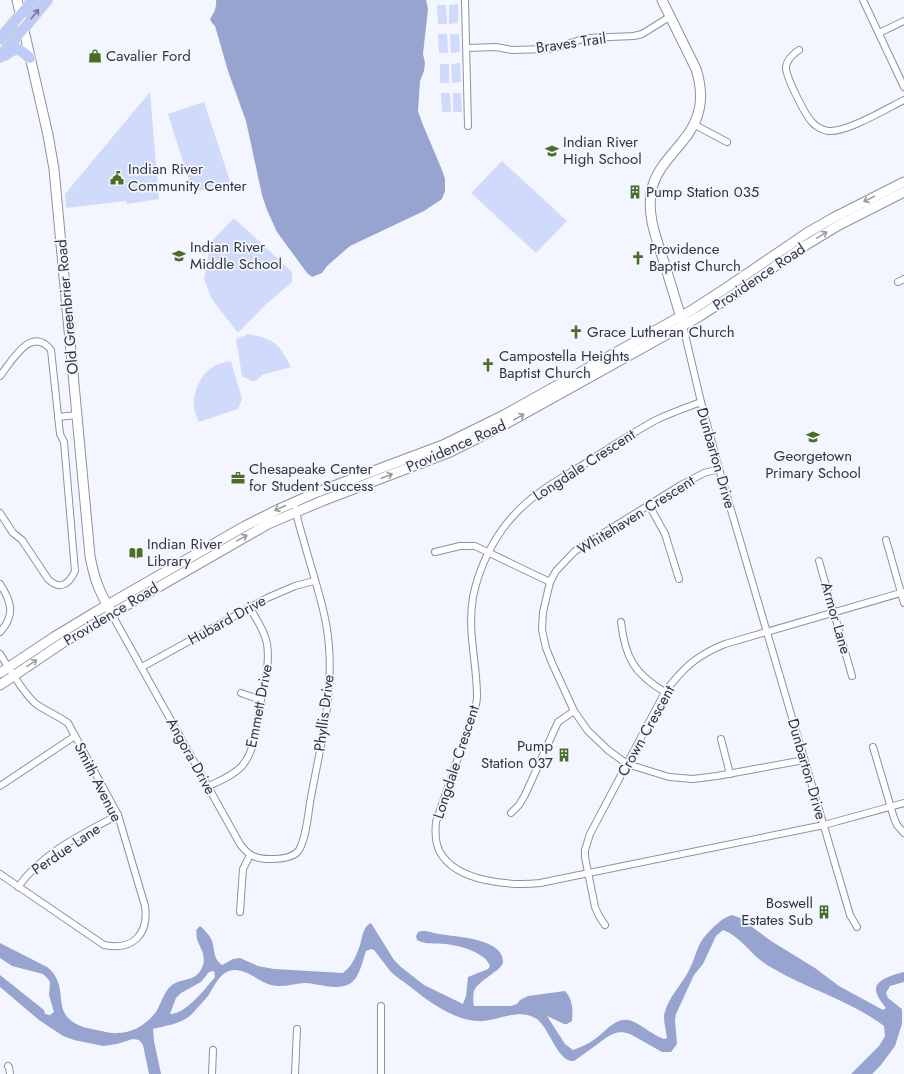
<svg xmlns="http://www.w3.org/2000/svg" width="904" height="1074" viewBox="0 0 904 1074" font-family="Jost,sans-serif">
	<style>
		.green { fill: #d0dafa }
		.water { fill: #97a4cf; fill-rule: evenodd }
		.lines { fill: none; stroke-linecap: round; stroke-linejoin: round }
		.street-casing { stroke: #8c92a5; stroke-width: 8 }
		.secondary-casing { stroke: #8c92a5; stroke-width: 11 }
		.primary-casing { stroke: #d2d3d4; stroke-width: 12 }
		.street { stroke: #fff; stroke-width: 6 }
		.secondary { stroke: #fff; stroke-width: 9 }
		.primary { stroke: #becbf7; stroke-width: 10 }
		.oneway { stroke: #727891 }
		.oneway2 { stroke: #999a9e }
		.labels { text-anchor: middle; stroke-width: 3.5; stroke-linejoin: round; paint-order: stroke }
		.street-label { font-size: 15px; fill: #33353d; stroke: #f4f6ff }
		.poi-label { font-size: 15px; fill: #33353d; stroke: #f4f6ff; text-anchor: start }
	</style>
	<rect width="100%" height="100%" fill="#f4f6ff"/>
	<!-- green -->
	<g class="green">
		<polygon points="458,4 458,23 449,24 449,5"/>
		<polygon points="437,5 446,5 447,24 438,24"/>
		<polygon points="438,34 447,34 448,53 439,53"/>
		<polygon points="450,34 459,34 460,52 451,53"/>
		<polygon points="460,63 461,82 452,83 451,64"/>
		<rect x="440" y="64" width="9" height="19"/>
		<polygon points="150,92 159,199 127,204 126,201 66,208 65,194"/>
		<polygon points="450,93 451,112 442,112 441,93"/>
		<polygon points="453,93 461,93 462,112 453,112"/>
		<polygon points="204,102 230,181 193,193 168,114"/>
		<polygon points="502,161 567,221 536,253 471,193"/>
		<polygon points="234,218 292,272 292,282 265,305 238,333 211,298 204,278 211,242"/>
		<path d="M248,334C274,339 279,343 291,367L262,375L256,381H251L242,376L236,339Z"/>
		<path d="M231,361L242,399L238,409L199,422C197,417 194,412 194,407C193,390 201,373 216,365C220,363 226,362 231,361Z"/>
	</g>
	<!-- water -->
	<g class="water">
		<path d="M216,0H426L428,9L423,54L425,63L424,71L420,81L418,111L423,125L442,170L445,179V191L442,199L424,211L350,246L327,266L322,273L312,277L307,273L277,232L267,210L262,195L246,121L228,71L215,26L212,23L210,19C214,13 217,7 216,0Z"/>
		<path d="M732,915L740,918L771,941L815,968L839,986L883,1010L886,1008C882,1003 877,997 876,990C875,979 896,974 904,972V982L890,986L886,993L888,998L902,1009V1024L895,1046L881,1065L872,1074H851L879,1046L885,1036L884,1026C851,1001 810,990 774,969C769,966 763,963 759,959C747,949 739,936 723,930L716,936L703,964L694,975L676,1014L675,1020L677,1044L671,1052H662L630,1034C615,1028 606,1038 595,1046C588,1051 581,1056 574,1061C557,1063 549,1025 535,1018C519,1009 501,1019 484,1021C456,1023 428,1001 408,985C403,981 396,977 391,972C385,965 380,957 374,950L371,949L366,951C358,977 356,991 325,986C318,985 311,983 304,983C293,984 282,988 271,985C257,981 244,966 229,971C219,974 214,987 208,996C203,1002 197,1008 192,1014C180,1025 167,1025 153,1029L154,1041L161,1074H149L143,1045L139,1040L133,1039L117,1044L103,1046L74,1040L63,1036L39,1020L0,987V975L44,1010L45,1014L50,1015L54,1012L49,995L50,982L48,979L43,974L12,966L0,958V943L47,967C70,985 52,1008 73,1022C80,1027 88,1028 96,1030C103,1031 111,1034 117,1033C133,1033 147,1024 156,1012C161,1004 164,991 172,985C183,977 197,983 203,965C206,955 200,948 197,939C196,936 197,932 196,930L200,926C205,930 210,936 212,941C215,950 213,959 222,965L233,959L240,958L258,966L274,969L343,973C346,970 350,967 352,963C355,958 358,951 360,945C362,938 363,926 371,923L394,960L401,967L424,985L463,1004L466,996L468,977L488,969L490,966C485,952 458,945 445,944C435,943 426,945 417,940L416,936L418,932C427,929 431,933 439,934C456,937 502,938 503,961C504,970 479,979 474,991C473,996 473,1002 474,1006H511L517,1004L520,1000L528,996L565,991C573,1000 573,1010 572,1021L567,1024H564L547,1016L565,1044L573,1050C581,1047 588,1044 595,1039C606,1031 617,1015 632,1021C643,1026 653,1035 664,1039L667,1038C666,1031 664,1023 664,1016C667,998 683,984 690,968C696,957 697,944 706,935C712,928 723,917 732,915ZM214,971L215,977C205,989 186,1014 170,1014L176,998L181,993L201,982L209,972Z"/>
	</g>
	<g class="lines">
		<!-- street casing -->
		<g class="street-casing">
			<g id="street">
				<polyline points="465,0 468,126"/>
				<polyline points="863,0 904,87"/>
				<polyline points="879,33 904,21"/>
				<polyline points="467,48 496,47 512,50 547,49 558,47 586,38 634,36 642,34 671,16"/>
				<path d="M799,50C793,54 787,59 786,67C785,75 805,115 812,122C815,126 822,130 828,131C846,133 886,109 904,100"/>
				<polyline points="695,125 727,142"/>
				<polyline points="898,282 904,279"/>
				<polyline points="683,326 701,402 719,469 850,915 857,927"/>
				<path d="M0,376C12,361 31,325 51,350L60,434L64,442L75,571C69,584 60,591 48,579L22,540L13,533L0,513"/>
				<path d="M701,402C685,408 670,413 656,420C630,434 605,451 581,466C558,480 533,494 515,514C494,536 479,567 473,597C467,632 477,662 477,696C477,702 475,709 473,714L436,822C435,832 435,843 440,852C456,882 510,886 540,883L824,825L904,803"/>
				<polyline points="58,417 77,415"/>
				<polyline points="719,469 704,473 681,485 575,551 556,571 550,582 543,612 542,630 546,648 552,663 574,711 588,731 608,750 627,764 669,777 693,779 717,776 804,760"/>
				<polyline points="649,505 665,534 679,579"/>
				<polyline points="886,540 904,603"/>
				<polyline points="435,552 460,546 475,546 550,582"/>
				<polyline points="819,561 852,676"/>
				<path d="M0,584C11,601 16,615 0,632"/>
				<path d="M111,613L240,844C243,848 246,852 251,855C261,861 292,861 299,850C307,836 308,812 311,797C320,748 333,698 329,647C327,613 313,575 304,542C301,531 297,520 296,509"/>
				<path d="M621,622C625,657 634,674 665,692"/>
				<path d="M0,654C9,668 23,693 36,704C46,711 58,716 68,723L118,815L145,906C149,934 133,951 104,945L0,874"/>
				<polyline points="142,667 267,598 295,586 314,581"/>
				<polyline points="241,693 261,700"/>
				<polyline points="721,739 730,774"/>
				<polyline points="873,747 894,818 897,825 904,833"/>
				<polyline points="0,786 75,736"/>
				<path d="M207,787C219,781 233,776 242,766C257,748 257,721 261,699C265,680 270,663 267,644C265,631 256,619 250,608"/>
				<polyline points="511,813 519,805 525,795 558,722 574,711"/>
				<path d="M18,887C42,853 82,834 118,815"/>
				<polyline points="240,912 243,869 250,855"/>
				<path d="M605,925L599,916L595,907L585,857V850L590,834L665,692C683,668 697,655 725,644L904,592"/>
				<polyline points="381,1006 381,1074"/>
				<polyline points="8,1066 9,1067 10,1074"/>
				<polyline points="212,1074 213,1050"/>
				<polyline points="295,1074 297,1029"/>
			</g>
		</g>
		<!-- secondary casing -->
		<g class="secondary-casing">
			<g id="secondary">
				<path d="M17,0L48,135L54,169L90,556C94,578 99,591 110,610"/>
				<path d="M662,0L696,69C705,97 701,120 682,142C670,157 657,169 652,188C646,213 656,238 664,262C670,282 676,301 682,321"/>
				<polyline points="0,673 54,637 97,611 245,526 279,509 315,493 443,445 504,415 692,310 726,288 807,233 833,218 904,182"/>
				<polyline points="0,685 64,642 101,620 268,524 322,501 450,452 502,426 700,316 742,289 806,245 839,225 904,192"/>
			</g>
		</g>
		<!-- primary casing -->
		<g class="primary-casing">
			<g id="primary">
				<polyline points="0,39 33,0"/>
				<path d="M5,55C16,46 20,48 30,58"/>
				<polyline points="0,57 47,0"/>
			</g>
		</g>
		<!-- street -->
		<use href="#street" class="street"/>
		<!-- secondary -->
		<use href="#secondary" class="secondary"/>
		<!-- primary -->
		<use href="#primary" class="primary"/>
	</g>
	<!-- one-way arrows -->
	<defs><path id="oneway-shaft" d="M-6 0H5M1.5-3L5.5 0L1.5 3" fill="none" stroke-width="1.6" stroke-linecap="round" stroke-linejoin="round"/></defs>
	<use class="oneway" href="#oneway-shaft" transform="translate(35 14) rotate(-51)"/>
	<g class="oneway2">
		<use href="#oneway-shaft" transform="translate(869 199) rotate(154)"/>
		<use href="#oneway-shaft" transform="translate(822 235) rotate(-31)"/>
		<use href="#oneway-shaft" transform="translate(519 417) rotate(-29)"/>
		<use href="#oneway-shaft" transform="translate(387 476) rotate(-21)"/>
		<use href="#oneway-shaft" transform="translate(280 508) rotate(155)"/>
		<use href="#oneway-shaft" transform="translate(242 538) rotate(-29)"/>
		<use href="#oneway-shaft" transform="translate(32 663) rotate(-34)"/>
	</g>
	<!-- icons -->
	<defs>
		<g id="shop-bare" transform="scale(1.08)"><path d="M-5-2.5h2.3a2.7 3.5 0 0 1 5.4 0H5L5.5 6h-11ZM-1.5-2.5h3a1.5 2.3 0 0 0-3 0Z" fill="#4a6e27" stroke="#f4f6ff" stroke-width="2.5" paint-order="stroke"/></g>
		<g id="school-bare" transform="scale(1.08)"><path d="M0-5L7-2L0 1L-7-2ZM-4 1L0 2.5L4 1V4Q0 6-4 4Z" fill="#4a6e27" stroke="#f4f6ff" stroke-width="2.5" paint-order="stroke"/></g>
		<g id="civic-bare" transform="scale(1.08)"><path d="M-.6-6.5H3V-4.5H.6V-3L4-1V1h2V6H-6V1h2V-1L-.6-3ZM-1.2 2.5V6h2.4V2.5Z" fill="#4a6e27" stroke="#f4f6ff" stroke-width="2.5" paint-order="stroke"/></g>
		<g id="building-bare" transform="scale(1.08)"><path d="M-4-6H4V6H1V3H-1V6H-4ZM-2.5-4.3h1.7v1.8h-1.7ZM.8-4.3h1.7v1.8H.8ZM-2.5-1h1.7V.8h-1.7ZM.8-1h1.7V.8H.8Z" fill="#4a6e27" stroke="#f4f6ff" stroke-width="2.5" paint-order="stroke"/></g>
		<g id="church-bare" transform="scale(1.08)"><path d="M-1.2-6h2.4v3.5h3.3v2.4h-3.3V6h-2.4V-.1h-3.3v-2.4h3.3Z" fill="#4a6e27" stroke="#f4f6ff" stroke-width="2.5" paint-order="stroke"/></g>
		<g id="office-bare" transform="scale(1.08)"><path d="M-6-3h4V-5.5h4V-3h4V5H-6ZM-1-4.5V-3h2v-1.5ZM-6 0V1H6V0Z" fill="#4a6e27" stroke="#f4f6ff" stroke-width="2.5" paint-order="stroke"/></g>
		<g id="library-bare" transform="scale(1.08)"><path d="M-6-4Q-3-5.5-.7-3.5V5Q-3 3-6 4ZM6-4Q3-5.5 .7-3.5V5Q3 3 6 4Z" fill="#4a6e27" stroke="#f4f6ff" stroke-width="2.5" paint-order="stroke"/></g>
	</defs>
	<g fill-rule="evenodd">
		<use href="#shop-bare" x="95" y="56"/>
		<use href="#school-bare" x="552" y="151"/>
		<use href="#civic-bare" x="117" y="178"/>
		<use href="#building-bare" x="635" y="192"/>
		<use href="#school-bare" x="179" y="256"/>
		<use href="#church-bare" x="638" y="258"/>
		<use href="#church-bare" x="576" y="332"/>
		<use href="#church-bare" x="488" y="365"/>
		<use href="#school-bare" x="813" y="437"/>
		<use href="#office-bare" x="238" y="478"/>
		<use href="#library-bare" x="136" y="553"/>
		<use href="#building-bare" x="564" y="755"/>
		<use href="#building-bare" x="824" y="912"/>
	</g>
	<g class="labels">
		<!-- street labels -->
		<g class="street-label">
			<text transform="translate(571 43) rotate(-8)" y="5">Braves Trail</text>
			<text transform="translate(759 277) rotate(-34)" y="5">Providence Road</text>
			<text transform="translate(67 307) rotate(-95)" y="5">Old Greenbrier Road</text>
			<text transform="translate(456 446) rotate(-24)" y="5">Providence Road</text>
			<text transform="translate(716 458) rotate(74)" y="5">Dunbarton Drive</text>
			<text transform="translate(584 465) rotate(-33)" y="5">Longdale Crescent</text>
			<text transform="translate(636 515) rotate(-32)" y="5">Whitehaven Crescent</text>
			<text transform="translate(111 614) rotate(-31)" y="5">Providence Road</text>
			<text transform="translate(836 618) rotate(74)" y="5">Armor Lane</text>
			<text transform="translate(227 620) rotate(-29)" y="5">Hubard Drive</text>
			<text transform="translate(259 706) rotate(-79)" y="5">Emmett Drive</text>
			<text transform="translate(324 713) rotate(-83)" y="5">Phyllis Drive</text>
			<text transform="translate(646 731) rotate(-61)" y="5">Crown Crescent</text>
			<text transform="translate(191 756) rotate(61)" y="5">Angora Drive</text>
			<text transform="translate(456 762) rotate(-72)" y="5">Longdale Crescent</text>
			<text transform="translate(807 769) rotate(74)" y="5">Dunbarton Drive</text>
			<text transform="translate(98 782) rotate(63)" y="5">Smith Avenue</text>
			<text transform="translate(66 849) rotate(-34)" y="5">Perdue Lane</text>
		</g>
		<!-- poi labels -->
		<g class="poi-label">
			<text x="106" y="61">Cavalier Ford</text>
			<text x="563" y="147">Indian River<tspan x="563" dy="17">High School</tspan></text>
			<text x="128" y="174">Indian River<tspan x="128" dy="17">Community Center</tspan></text>
			<text x="646" y="197">Pump Station 035</text>
			<text x="190" y="252">Indian River<tspan x="190" dy="17">Middle School</tspan></text>
			<text x="649" y="254">Providence<tspan x="649" dy="17">Baptist Church</tspan></text>
			<text x="587" y="337">Grace Lutheran Church</text>
			<text x="499" y="361">Campostella Heights<tspan x="499" dy="17">Baptist Church</tspan></text>
			<text x="813" y="461" text-anchor="middle">Georgetown<tspan x="813" dy="17">Primary School</tspan></text>
			<text x="249" y="474">Chesapeake Center<tspan x="249" dy="17">for Student Success</tspan></text>
			<text x="147" y="549">Indian River<tspan x="147" dy="17">Library</tspan></text>
			<text x="553" y="751" text-anchor="end">Pump<tspan x="553" dy="17">Station 037</tspan></text>
			<text x="813" y="908" text-anchor="end">Boswell<tspan x="813" dy="17">Estates Sub</tspan></text>
		</g>
	</g>
</svg>
